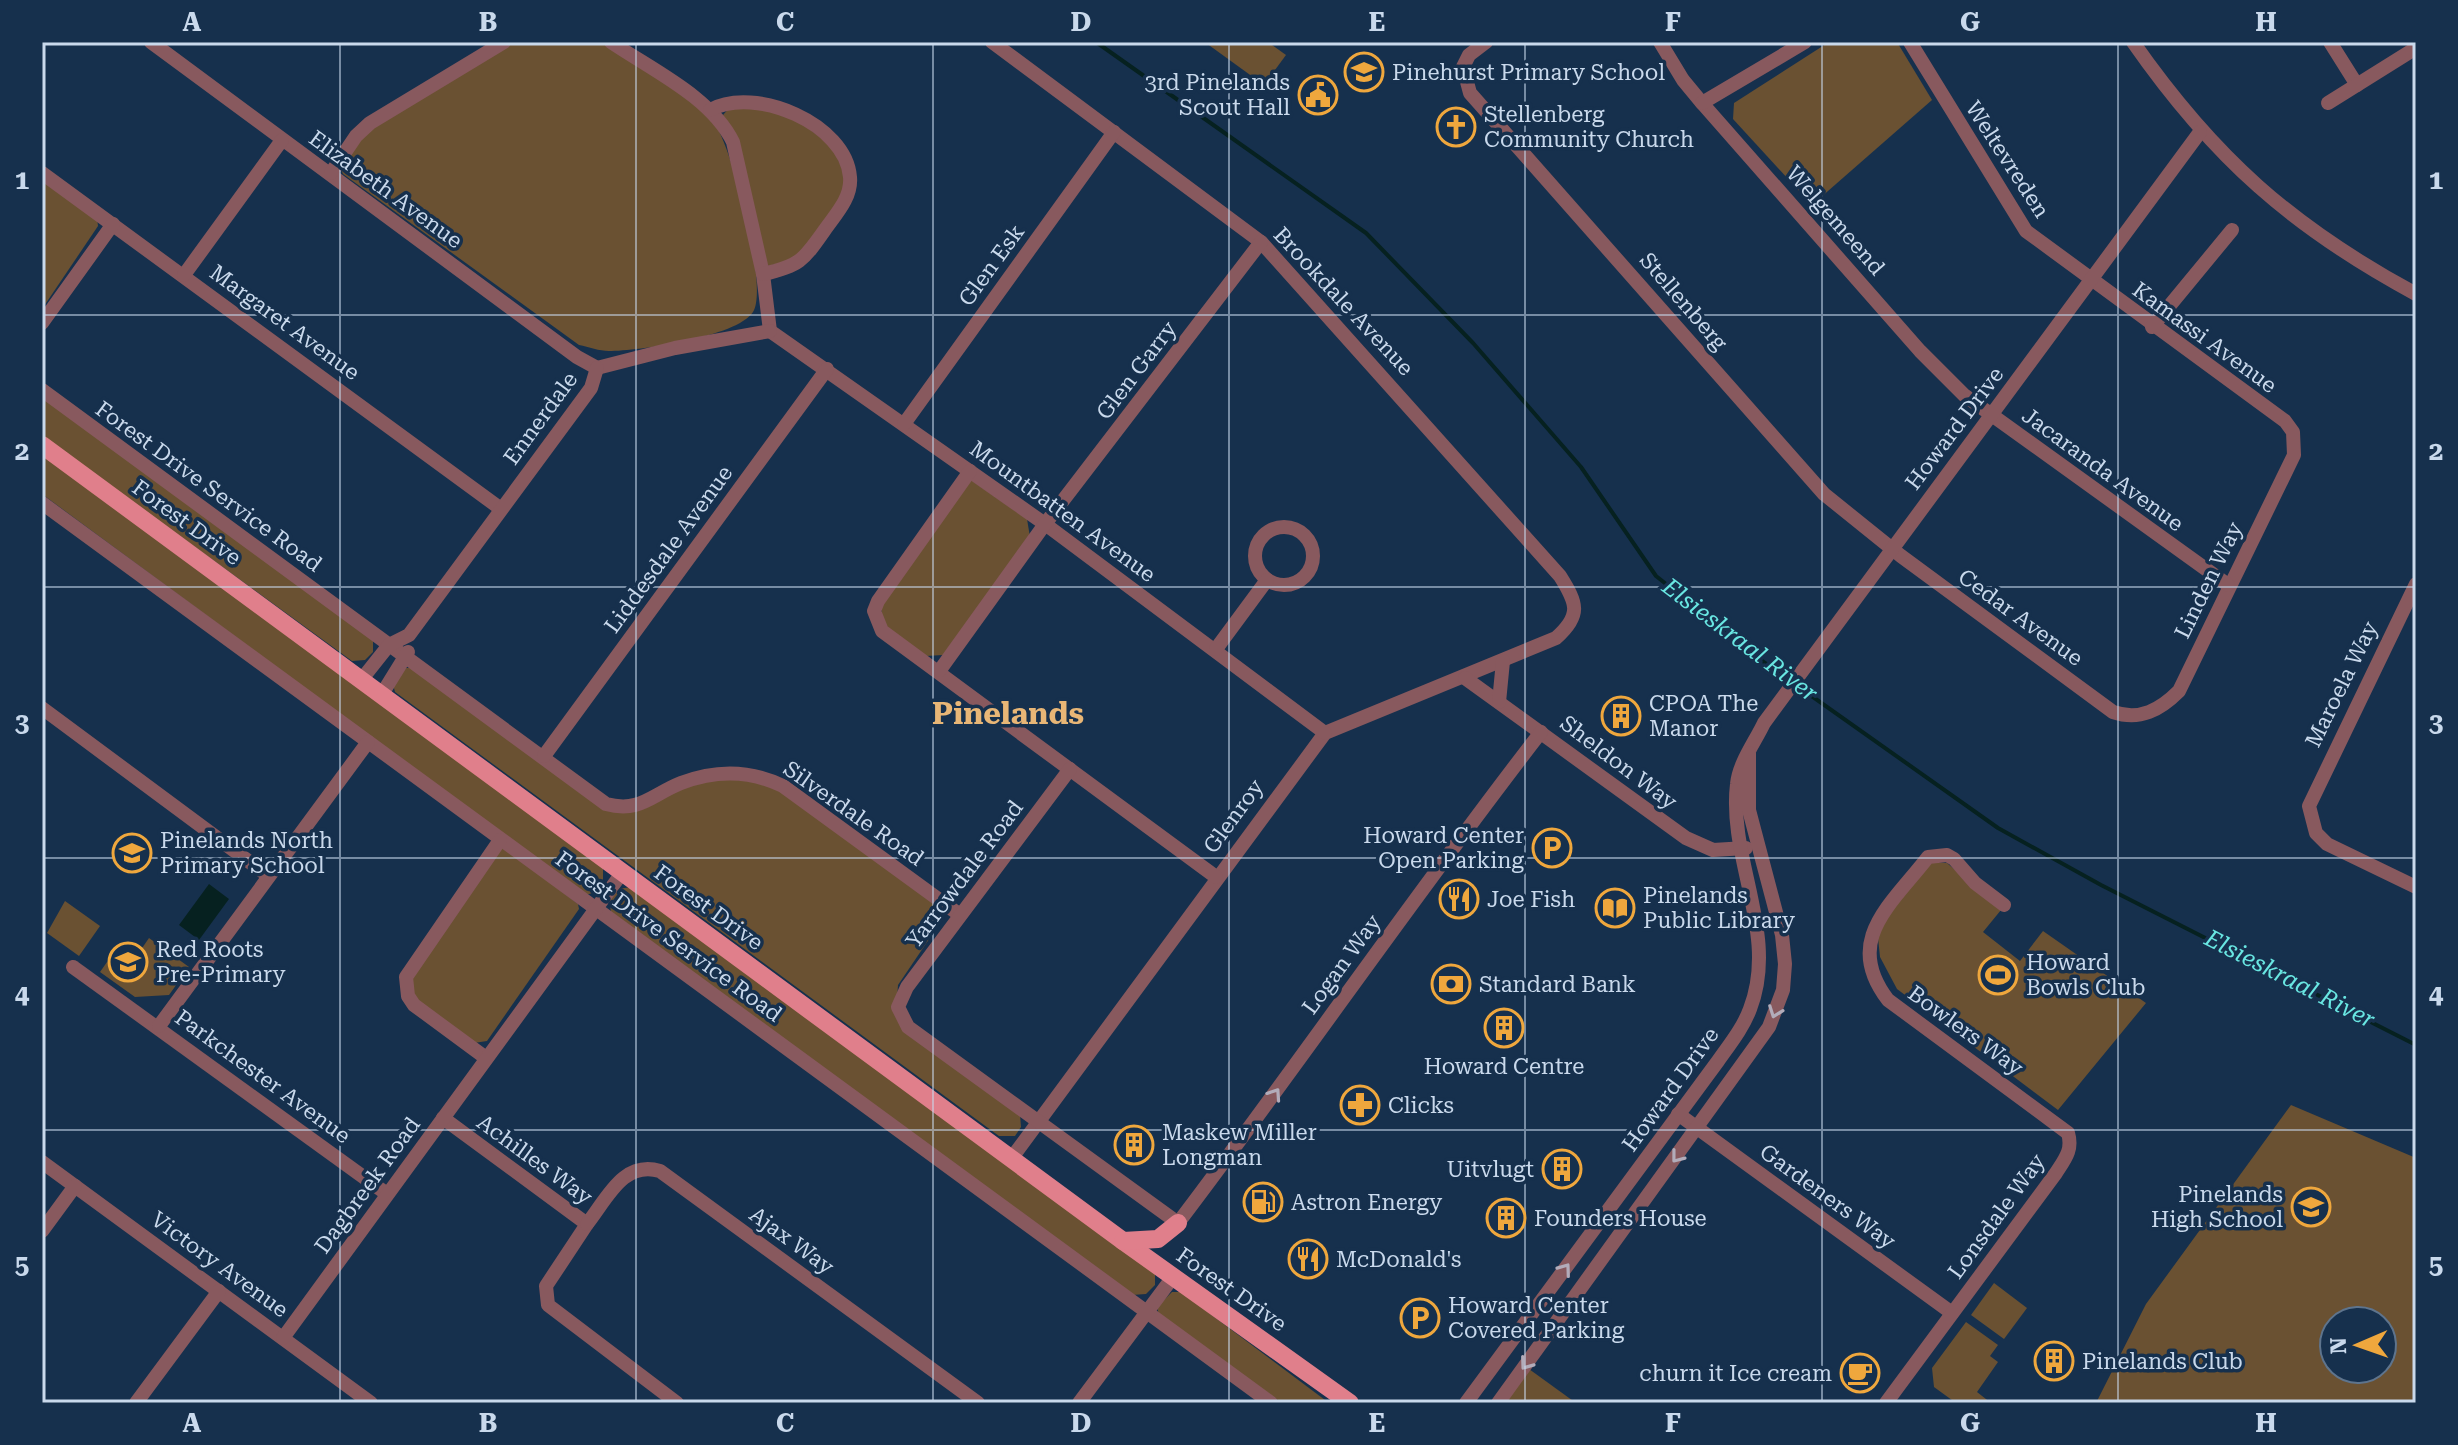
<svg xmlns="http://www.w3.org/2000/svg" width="2458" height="1445" viewBox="0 0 2458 1445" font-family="'Roboto Serif',serif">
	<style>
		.green { fill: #6a5132; fill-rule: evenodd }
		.water { fill: #062120 }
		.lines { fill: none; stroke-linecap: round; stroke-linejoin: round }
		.stream { stroke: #062120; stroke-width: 4 }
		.minor { stroke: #88595e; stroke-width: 14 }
		.major { stroke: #e07f8b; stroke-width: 18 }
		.oneway { stroke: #b2acba }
		.grid { fill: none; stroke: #c9d9ec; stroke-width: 2; stroke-opacity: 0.55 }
		.labels { text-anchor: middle; stroke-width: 7; stroke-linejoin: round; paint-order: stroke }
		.poi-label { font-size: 22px; fill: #c9d9ec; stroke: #16304d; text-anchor: start }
		.street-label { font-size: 22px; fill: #c9d9ec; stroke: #16304d }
		.water-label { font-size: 24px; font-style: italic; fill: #69e6e2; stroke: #16304d }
		.district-label { font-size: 30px; font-weight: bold; fill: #e8b676; stroke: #16304d }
		.neatline { fill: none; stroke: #c9d9ec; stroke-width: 3 }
		.grid-label { font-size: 26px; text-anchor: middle; font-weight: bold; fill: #c9d9ec }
	</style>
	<rect width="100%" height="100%" fill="#16304d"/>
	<!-- green -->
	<g class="green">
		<path d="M508,42C528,42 590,37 605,43C619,49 705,110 713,121C732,145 769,287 753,312C737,337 638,351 609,351C599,351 589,347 579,345L343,174L340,167L354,140Z"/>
		<polygon points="1268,42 1286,55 1264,85 1206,43"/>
		<polygon points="1829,42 1897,42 1932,100 1812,205 1733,119 1734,103"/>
		<polygon points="730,107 785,111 832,146 846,177 844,194 801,258 768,266 764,260 723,115"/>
		<polygon points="42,176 97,218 98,226 42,309"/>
		<polygon points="42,396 373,638 373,652 365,660 352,661 42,436"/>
		<polygon points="42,455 603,868 603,883 597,892 585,895 42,494"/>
		<polygon points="971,480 1027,519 1030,537 943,655 926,656 882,623 881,602"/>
		<polygon points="406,668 414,668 613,809 696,776 770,783 937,902 942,920 898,985 896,1014 1020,1114 1021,1127 1015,1136 999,1136 395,692 393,684"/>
		<polygon points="505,848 578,904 579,909 487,1041 474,1043 408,993 407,985 495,849"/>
		<polygon points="1928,862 1947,863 2001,910 1983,932 2020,961 2043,931 2146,1003 2058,1110 1897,989 1880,957 1877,928"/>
		<polygon points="632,887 1155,1271 1155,1285 1146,1294 1132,1295 611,912 609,899 617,889"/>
		<polygon points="65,901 100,926 79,956 47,933"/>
		<polygon points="149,938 189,967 169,995 135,997 100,972 107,962 131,980 145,960 138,954"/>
		<path d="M2291,1105L2416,1158V1403H2096L2146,1304ZM2334,1321H2382V1369H2334Z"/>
		<polygon points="1994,1283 2027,1308 2004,1339 1971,1315"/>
		<polygon points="1172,1292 1181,1292 1329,1403 1282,1403 1159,1315 1157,1307"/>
		<polygon points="1966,1322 1998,1345 1990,1356 1998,1362 1977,1392 1991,1403 1956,1403 1934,1387 1932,1368"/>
		<polygon points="1529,1369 1576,1403 1505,1403"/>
	</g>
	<!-- water -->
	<polygon class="water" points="209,884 229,899 199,940 179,925"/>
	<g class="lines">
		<!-- stream -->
		<polyline class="stream" points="1096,42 1366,233 1473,343 1581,467 1656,576 1765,663 1998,828 2101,885 2416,1045"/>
		<!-- minor -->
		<g class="minor">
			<polyline points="151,42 577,357 597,368"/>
			<path d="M611,42C652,70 711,97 733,142L763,274L770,331"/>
			<path d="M992,42L1261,242L1560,576C1577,603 1582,615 1556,638L1325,733L1011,1159"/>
			<path d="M1486,42L1469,55L1463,67L1470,93L1824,494L1901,556L2113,712C2140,721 2160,710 2179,691L2294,455L2293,432L2285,421L2026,231L1910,42"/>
			<polyline points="1660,42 1683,80 1702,103 1920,351 1964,395 2228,585"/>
			<path d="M2133,42C2214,158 2292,227 2416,294"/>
			<polyline points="2330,42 2357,85"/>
			<polyline points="1702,103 1805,42"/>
			<polyline points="2328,103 2416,48"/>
			<path d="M710,110C755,85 846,124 850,177C852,198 835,215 824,231C803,261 799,266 763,274"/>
			<polyline points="42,173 501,509"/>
			<polyline points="331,173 356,136 370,123 504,42"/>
			<polyline points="184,275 282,140"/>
			<polyline points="42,323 113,224"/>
			<polyline points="2152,327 2232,230"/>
			<polyline points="770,331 1045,524 1325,733"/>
			<polyline points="597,368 675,348 770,331"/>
			<path d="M42,390L606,804C640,813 651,795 681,783C715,770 750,770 783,786L960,915"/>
			<polyline points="904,424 1114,132"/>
			<polyline points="970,471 878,601 874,611 882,631 1216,877"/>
			<polyline points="42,503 1271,1403"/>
			<circle cx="1284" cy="556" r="29"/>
			<polyline points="2416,584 2309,806 2316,833 2327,844 2416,887"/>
			<polyline points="1216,649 1267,580"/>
			<polyline points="940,670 1045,524 1261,242"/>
			<polyline points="1465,678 1686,838 1713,850 1746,848"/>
			<polyline points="362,679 389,645 409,635 591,388 597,368"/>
			<polyline points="382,694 408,652"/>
			<polyline points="1499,702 1503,661"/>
			<polyline points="42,708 267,875"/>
			<polyline points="544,756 827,369"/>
			<path d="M1070,769L907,987L898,1007L908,1027L1178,1223C1301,1061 1416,893 1541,732"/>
			<polyline points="73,967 387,1194"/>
			<polyline points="159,1026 368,742"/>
			<polyline points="486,1058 414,1005 408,996 406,977 500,840"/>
			<polyline points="1678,1114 1952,1313"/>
			<polyline points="443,1118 587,1224 546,1286 548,1305 677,1403"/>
			<polyline points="42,1162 371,1403"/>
			<path d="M587,1224C607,1199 623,1160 660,1171L978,1403"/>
			<polyline points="42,1231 75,1186"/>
			<polyline points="283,1338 622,873"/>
			<polyline points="136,1403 219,1291"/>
			<polyline points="1079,1403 1173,1277"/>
			<path d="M1466,1403L1718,1061C1730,1044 1743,1028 1750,1009C1779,934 1728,860 1737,784C1739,763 1755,742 1764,723L2200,132"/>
			<polyline points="1498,1403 1769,1027 1783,990 1785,964 1782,935 1749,810 1749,753"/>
			<path d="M1886,1403L2056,1173C2065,1159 2073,1150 2068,1133L1888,1000C1842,940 1892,904 1928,857L1947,855L1954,859L1975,883L2004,905"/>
		</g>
		<!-- major -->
		<g class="major">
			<polyline points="42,445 1123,1241 1350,1403"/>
			<polyline points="1123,1241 1158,1239 1178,1223"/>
		</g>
	</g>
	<!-- one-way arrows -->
	<defs><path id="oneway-chevron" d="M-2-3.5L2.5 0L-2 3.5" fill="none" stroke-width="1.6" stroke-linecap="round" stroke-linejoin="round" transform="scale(2)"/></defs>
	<g class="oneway">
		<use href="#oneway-chevron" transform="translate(1775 1012) rotate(110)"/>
		<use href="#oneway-chevron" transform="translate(1275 1094) rotate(-56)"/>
		<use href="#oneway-chevron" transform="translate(1677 1157) rotate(128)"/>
		<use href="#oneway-chevron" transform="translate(1565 1269) rotate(-54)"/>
		<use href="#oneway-chevron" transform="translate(1526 1364) rotate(126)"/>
	</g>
	<!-- grid -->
	<path class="grid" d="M340,42V1403M636,42V1403M933,42V1403M1229,42V1403M1525,42V1403M1822,42V1403M2118,42V1403M42,315H2416M42,587H2416M42,858H2416M42,1130H2416"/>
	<!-- icons -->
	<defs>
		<g id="school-ring" transform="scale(2)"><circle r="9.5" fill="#16304d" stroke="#efa73d" stroke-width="1.5"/><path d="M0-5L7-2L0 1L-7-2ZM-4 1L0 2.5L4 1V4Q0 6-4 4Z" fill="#efa73d"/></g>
		<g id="civic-ring" transform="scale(2)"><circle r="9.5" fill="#16304d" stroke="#efa73d" stroke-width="1.5"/><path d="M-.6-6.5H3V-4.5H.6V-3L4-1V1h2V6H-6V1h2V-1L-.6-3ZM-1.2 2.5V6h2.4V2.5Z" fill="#efa73d"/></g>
		<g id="church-ring" transform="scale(2)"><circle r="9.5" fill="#16304d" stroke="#efa73d" stroke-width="1.5"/><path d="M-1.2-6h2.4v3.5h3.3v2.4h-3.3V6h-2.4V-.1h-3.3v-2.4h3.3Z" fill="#efa73d"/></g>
		<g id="building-ring" transform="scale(2)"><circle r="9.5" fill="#16304d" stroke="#efa73d" stroke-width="1.5"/><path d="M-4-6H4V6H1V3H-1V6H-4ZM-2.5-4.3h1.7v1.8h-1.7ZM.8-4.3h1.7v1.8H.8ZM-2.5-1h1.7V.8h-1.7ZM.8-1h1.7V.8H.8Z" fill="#efa73d"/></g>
		<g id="parking-ring" transform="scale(2)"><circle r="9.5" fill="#16304d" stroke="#efa73d" stroke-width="1.5"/><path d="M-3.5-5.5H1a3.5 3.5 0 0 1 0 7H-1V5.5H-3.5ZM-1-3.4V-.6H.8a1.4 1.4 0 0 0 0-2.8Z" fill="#efa73d"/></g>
		<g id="restaurant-ring" transform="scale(2)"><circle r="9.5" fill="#16304d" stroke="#efa73d" stroke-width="1.5"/><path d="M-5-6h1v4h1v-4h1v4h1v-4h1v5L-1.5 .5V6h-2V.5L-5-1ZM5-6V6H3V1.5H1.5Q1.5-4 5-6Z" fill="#efa73d"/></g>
		<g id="library-ring" transform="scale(2)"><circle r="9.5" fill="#16304d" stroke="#efa73d" stroke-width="1.5"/><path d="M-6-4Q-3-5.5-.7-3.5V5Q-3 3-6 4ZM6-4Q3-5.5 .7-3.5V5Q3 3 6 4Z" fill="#efa73d"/></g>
		<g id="stadium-ring" transform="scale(2)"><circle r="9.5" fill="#16304d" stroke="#efa73d" stroke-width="1.5"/><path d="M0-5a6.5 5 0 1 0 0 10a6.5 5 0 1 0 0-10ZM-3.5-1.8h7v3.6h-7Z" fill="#efa73d"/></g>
		<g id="bank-ring" transform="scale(2)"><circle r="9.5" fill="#16304d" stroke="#efa73d" stroke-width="1.5"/><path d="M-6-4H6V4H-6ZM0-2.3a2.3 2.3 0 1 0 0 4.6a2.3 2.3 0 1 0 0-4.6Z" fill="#efa73d"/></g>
		<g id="pharmacy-ring" transform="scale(2)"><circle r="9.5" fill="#16304d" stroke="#efa73d" stroke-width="1.5"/><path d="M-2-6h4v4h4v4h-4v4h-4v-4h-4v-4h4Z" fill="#efa73d"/></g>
		<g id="fuel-ring" transform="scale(2)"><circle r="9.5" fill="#16304d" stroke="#efa73d" stroke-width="1.5"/><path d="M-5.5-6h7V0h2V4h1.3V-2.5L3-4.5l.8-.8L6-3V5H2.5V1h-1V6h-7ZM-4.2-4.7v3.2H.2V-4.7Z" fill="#efa73d"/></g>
		<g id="cafe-ring" transform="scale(2)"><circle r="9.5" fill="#16304d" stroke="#efa73d" stroke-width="1.5"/><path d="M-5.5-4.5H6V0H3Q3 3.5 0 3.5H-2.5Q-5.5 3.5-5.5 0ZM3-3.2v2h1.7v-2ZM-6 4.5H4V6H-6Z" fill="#efa73d"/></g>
	</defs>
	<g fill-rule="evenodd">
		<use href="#school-ring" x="1364" y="72"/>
		<use href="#civic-ring" x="1318" y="95"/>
		<use href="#church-ring" x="1456" y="127"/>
		<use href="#building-ring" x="1621" y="716"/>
		<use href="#parking-ring" x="1552" y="848"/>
		<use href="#school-ring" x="132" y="853"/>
		<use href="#restaurant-ring" x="1459" y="899"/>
		<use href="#library-ring" x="1615" y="908"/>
		<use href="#school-ring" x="128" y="962"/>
		<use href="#stadium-ring" x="1998" y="975"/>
		<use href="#bank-ring" x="1451" y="984"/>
		<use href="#building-ring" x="1504" y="1028"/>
		<use href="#pharmacy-ring" x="1360" y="1105"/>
		<use href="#building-ring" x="1134" y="1145"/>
		<use href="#building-ring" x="1562" y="1169"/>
		<use href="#fuel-ring" x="1263" y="1202"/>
		<use href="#school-ring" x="2311" y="1207"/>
		<use href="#building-ring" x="1506" y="1218"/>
		<use href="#restaurant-ring" x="1308" y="1259"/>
		<use href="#parking-ring" x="1420" y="1318"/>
		<use href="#building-ring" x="2054" y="1361"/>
		<use href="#cafe-ring" x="1860" y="1373"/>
	</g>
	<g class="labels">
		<!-- poi labels -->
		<g class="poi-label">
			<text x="1392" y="80">Pinehurst Primary School</text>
			<text x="1290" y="90" text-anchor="end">3rd Pinelands<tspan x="1290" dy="25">Scout Hall</tspan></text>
			<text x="1484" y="122">Stellenberg<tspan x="1484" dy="25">Community Church</tspan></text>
			<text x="1649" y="711">CPOA The<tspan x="1649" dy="25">Manor</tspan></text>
			<text x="1524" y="843" text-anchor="end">Howard Center<tspan x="1524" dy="25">Open Parking</tspan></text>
			<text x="160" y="848">Pinelands North<tspan x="160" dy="25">Primary School</tspan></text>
			<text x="1643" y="903">Pinelands<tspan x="1643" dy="25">Public Library</tspan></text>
			<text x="1487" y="907">Joe Fish</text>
			<text x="156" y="957">Red Roots<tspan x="156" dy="25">Pre-Primary</tspan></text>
			<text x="2026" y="970">Howard<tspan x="2026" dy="25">Bowls Club</tspan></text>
			<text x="1479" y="992">Standard Bank</text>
			<text x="1504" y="1074" text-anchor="middle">Howard Centre</text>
			<text x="1388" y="1113">Clicks</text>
			<text x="1162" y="1140">Maskew Miller<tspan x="1162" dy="25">Longman</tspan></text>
			<text x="1534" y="1177" text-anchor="end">Uitvlugt</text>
			<text x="2283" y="1202" text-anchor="end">Pinelands<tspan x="2283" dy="25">High School</tspan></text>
			<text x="1291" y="1210">Astron Energy</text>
			<text x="1534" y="1226">Founders House</text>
			<text x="1336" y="1267">McDonald's</text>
			<text x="1448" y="1313">Howard Center<tspan x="1448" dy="25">Covered Parking</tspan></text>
			<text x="2082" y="1369">Pinelands Club</text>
			<text x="1832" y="1381" text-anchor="end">churn it Ice cream</text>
		</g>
		<!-- street labels -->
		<g class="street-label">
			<text transform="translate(2008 159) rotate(57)" y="8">Weltevreden</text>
			<text transform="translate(386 189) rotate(36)" y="8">Elizabeth Avenue</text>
			<text transform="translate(1836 220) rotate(49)" y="8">Welgemeend</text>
			<text transform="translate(991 265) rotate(-54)" y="8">Glen Esk</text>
			<text transform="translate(1344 301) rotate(47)" y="8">Brookdale Avenue</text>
			<text transform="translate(1684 301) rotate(49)" y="8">Stellenberg</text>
			<text transform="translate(285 322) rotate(36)" y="8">Margaret Avenue</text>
			<text transform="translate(2205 337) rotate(36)" y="8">Kamassi Avenue</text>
			<text transform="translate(1136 370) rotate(-53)" y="8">Glen Garry</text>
			<text transform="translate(540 418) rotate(-54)" y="8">Ennerdale</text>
			<text transform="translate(1954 428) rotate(-53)" y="8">Howard Drive</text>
			<text transform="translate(2103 469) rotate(36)" y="8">Jacaranda Avenue</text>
			<text transform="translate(209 486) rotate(36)" y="8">Forest Drive Service Road</text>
			<text transform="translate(1063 511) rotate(36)" y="8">Mountbatten Avenue</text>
			<text transform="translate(187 522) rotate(36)" y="8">Forest Drive</text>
			<text transform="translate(668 549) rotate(-54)" y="8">Liddesdale Avenue</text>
			<text transform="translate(2208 580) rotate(-64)" y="8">Linden Way</text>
			<text transform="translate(2021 617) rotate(36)" y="8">Cedar Avenue</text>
			<text transform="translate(2341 684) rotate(-64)" y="8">Maroela Way</text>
			<text transform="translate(1619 762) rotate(37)" y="8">Sheldon Way</text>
			<text transform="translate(854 813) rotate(35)" y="8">Silverdale Road</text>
			<text transform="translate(1233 816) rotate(-54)" y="8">Glenroy</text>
			<text transform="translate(964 874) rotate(-53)" y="8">Yarrowdale Road</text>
			<text transform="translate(709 907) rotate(36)" y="8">Forest Drive</text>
			<text transform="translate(669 936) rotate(36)" y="8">Forest Drive Service Road</text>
			<text transform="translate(1341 964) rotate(-54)" y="8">Logan Way</text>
			<text transform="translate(1966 1030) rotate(36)" y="8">Bowlers Way</text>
			<text transform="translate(263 1076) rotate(36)" y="8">Parkchester Avenue</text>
			<text transform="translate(1670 1089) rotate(-54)" y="8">Howard Drive</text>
			<text transform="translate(535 1159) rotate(36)" y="8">Achilles Way</text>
			<text transform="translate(367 1185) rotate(-54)" y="8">Dagbreek Road</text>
			<text transform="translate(1828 1196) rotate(36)" y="8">Gardeners Way</text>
			<text transform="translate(1996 1216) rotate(-54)" y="8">Lonsdale Way</text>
			<text transform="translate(792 1240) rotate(36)" y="8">Ajax Way</text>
			<text transform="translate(220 1264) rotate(36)" y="8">Victory Avenue</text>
			<text transform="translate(1232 1289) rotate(35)" y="8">Forest Drive</text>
		</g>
		<!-- water labels -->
		<g class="water-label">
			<text transform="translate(1740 640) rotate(37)" y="8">Elsieskraal River</text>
			<text transform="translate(2290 979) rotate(27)" y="8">Elsieskraal River</text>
		</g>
		<!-- district labels -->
		<g class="district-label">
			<text x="1008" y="724">Pinelands</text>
		</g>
	</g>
	<!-- border -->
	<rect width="2458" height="1445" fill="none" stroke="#16304d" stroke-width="88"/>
	<!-- north arrow -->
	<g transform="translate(2358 1345) rotate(268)"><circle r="38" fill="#16304d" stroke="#5e748d" stroke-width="2"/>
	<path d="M0-6L14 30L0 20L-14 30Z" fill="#efa73d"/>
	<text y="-12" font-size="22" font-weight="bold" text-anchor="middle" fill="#c9d9ec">N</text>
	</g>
	<rect x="44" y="44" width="2370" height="1357" class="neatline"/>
	<g class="grid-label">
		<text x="192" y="31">A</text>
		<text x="488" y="31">B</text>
		<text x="785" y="31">C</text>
		<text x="1081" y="31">D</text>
		<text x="1377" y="31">E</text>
		<text x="1673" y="31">F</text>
		<text x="1970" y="31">G</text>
		<text x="2266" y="31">H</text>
		<text x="22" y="189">1</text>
		<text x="2436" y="189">1</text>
		<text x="22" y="460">2</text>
		<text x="2436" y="460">2</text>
		<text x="22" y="732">3</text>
		<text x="2436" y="732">3</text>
		<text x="22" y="1003">4</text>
		<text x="2436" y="1003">4</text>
		<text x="22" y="1274">5</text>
		<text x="2436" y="1274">5</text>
		<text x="192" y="1432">A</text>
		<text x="488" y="1432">B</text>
		<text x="785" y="1432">C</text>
		<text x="1081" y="1432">D</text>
		<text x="1377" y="1432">E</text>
		<text x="1673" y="1432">F</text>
		<text x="1970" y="1432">G</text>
		<text x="2266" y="1432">H</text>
	</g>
</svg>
